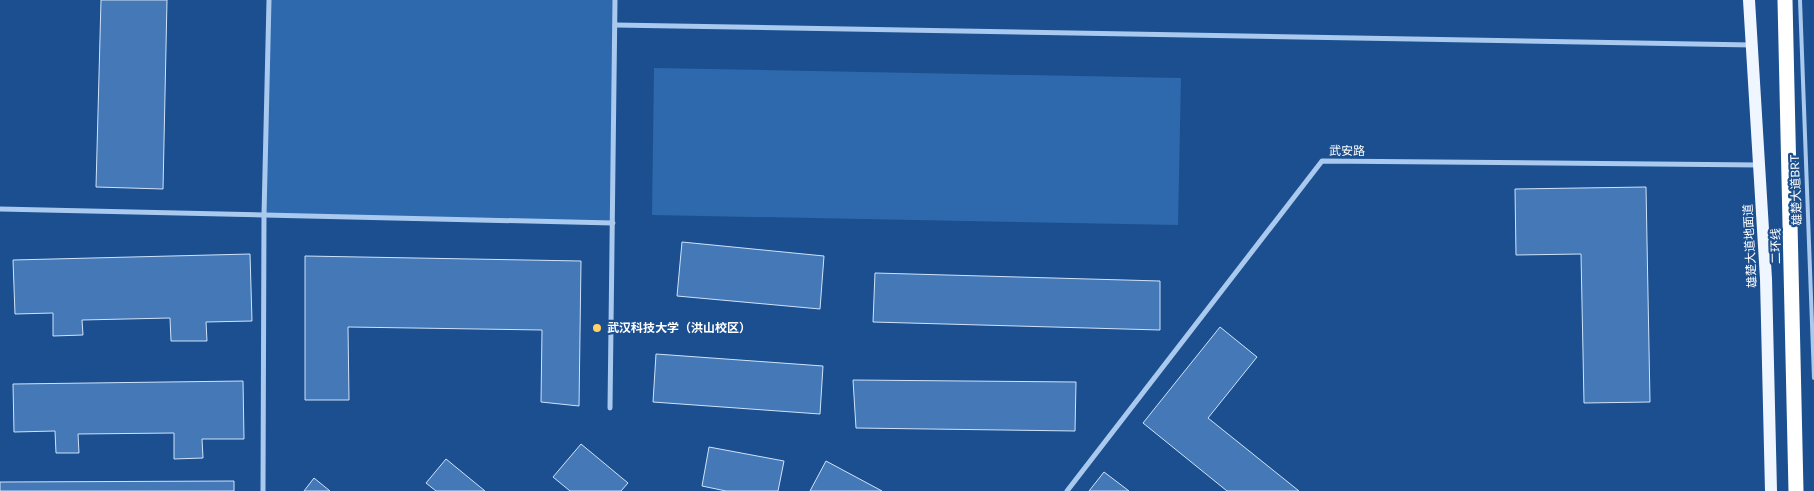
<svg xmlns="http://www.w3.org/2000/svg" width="1814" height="491" viewBox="0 0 1814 491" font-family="Commissioner,'Noto Sans SC',sans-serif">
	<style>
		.green { fill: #2e69ad }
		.building { fill: #4478b7; stroke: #cfe3fa }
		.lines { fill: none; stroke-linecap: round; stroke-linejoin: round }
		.lane { stroke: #a9c9ee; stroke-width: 4 }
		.street { stroke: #a9c9ee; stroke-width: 5 }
		.primary { stroke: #f0f6ff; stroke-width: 12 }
		.highway { stroke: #fff; stroke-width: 15 }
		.poi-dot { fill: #ffd166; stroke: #1b4f8f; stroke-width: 2 }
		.labels { text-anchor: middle; stroke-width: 4.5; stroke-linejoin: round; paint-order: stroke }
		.street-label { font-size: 12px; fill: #fff; stroke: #1b4f8f }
		.poi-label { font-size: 12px; font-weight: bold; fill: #fff; stroke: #1b4f8f; text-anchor: start }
	</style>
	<rect width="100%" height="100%" fill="#1b4f8f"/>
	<!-- green -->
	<g class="green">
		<polygon points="269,0 615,0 613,223 264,215"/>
		<polygon points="654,68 1181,78 1178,225 652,215"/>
	</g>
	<!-- building -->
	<g class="building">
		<polygon points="101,0 167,0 163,189 96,187"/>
		<polygon points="1646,187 1650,402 1584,403 1581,254 1516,255 1515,189"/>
		<polygon points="682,242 824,256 820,309 677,296"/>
		<polygon points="250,254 252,321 206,322 207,341 171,341 170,318 82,320 83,335 53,336 53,313 15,314 13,260"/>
		<polygon points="305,256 581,261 579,406 541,402 542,330 348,327 349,400 305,400"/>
		<polygon points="875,273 1160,281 1160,330 873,322"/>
		<polygon points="1220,327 1257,357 1208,418 1299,491 1227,491 1143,423"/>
		<polygon points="656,354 823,366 820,414 653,402"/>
		<polygon points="853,380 1076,382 1075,431 856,428"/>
		<polygon points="243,381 244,439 202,439 203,458 174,459 174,433 78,434 79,453 56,453 55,431 14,432 13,384"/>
		<polygon points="581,444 628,483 621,491 570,491 553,477"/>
		<polygon points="709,447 784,461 778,491 726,491 702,486"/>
		<polygon points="446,459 485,491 436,491 426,483"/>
		<polygon points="826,461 882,491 810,491"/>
		<polygon points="1104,472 1129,491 1089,491"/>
		<polygon points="314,478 330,491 304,491"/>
		<polygon points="234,481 234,491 0,491 0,482"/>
	</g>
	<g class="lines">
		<!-- lane -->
		<polyline class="lane" points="1800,0 1814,378"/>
		<!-- street -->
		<g class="street">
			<polyline points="615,25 1752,45"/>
			<polyline points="0,209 613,223"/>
			<polyline points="610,408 615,0"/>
			<polyline points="263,491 264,215 269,0"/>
			<polyline points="1067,491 1322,161 1759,165"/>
		</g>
		<!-- primary -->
		<polyline class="primary" points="1749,0 1766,279 1771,491"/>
		<!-- highway -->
		<polyline class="highway" points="1785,0 1796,491"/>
	</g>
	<!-- markers -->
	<circle class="poi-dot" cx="597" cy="328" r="5"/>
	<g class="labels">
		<!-- street labels -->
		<g class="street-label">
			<text transform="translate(1347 151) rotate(1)" y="4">武安路</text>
			<text transform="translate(1796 190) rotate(-92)" y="4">雄楚大道BRT</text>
			<text transform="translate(1750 246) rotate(-93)" y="4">雄楚大道地面道</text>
			<text transform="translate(1776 246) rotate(-91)" y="4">二环线</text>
		</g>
		<!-- poi labels -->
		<g class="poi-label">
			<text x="607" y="332">武汉科技大学（洪山校区）</text>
		</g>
	</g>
</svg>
